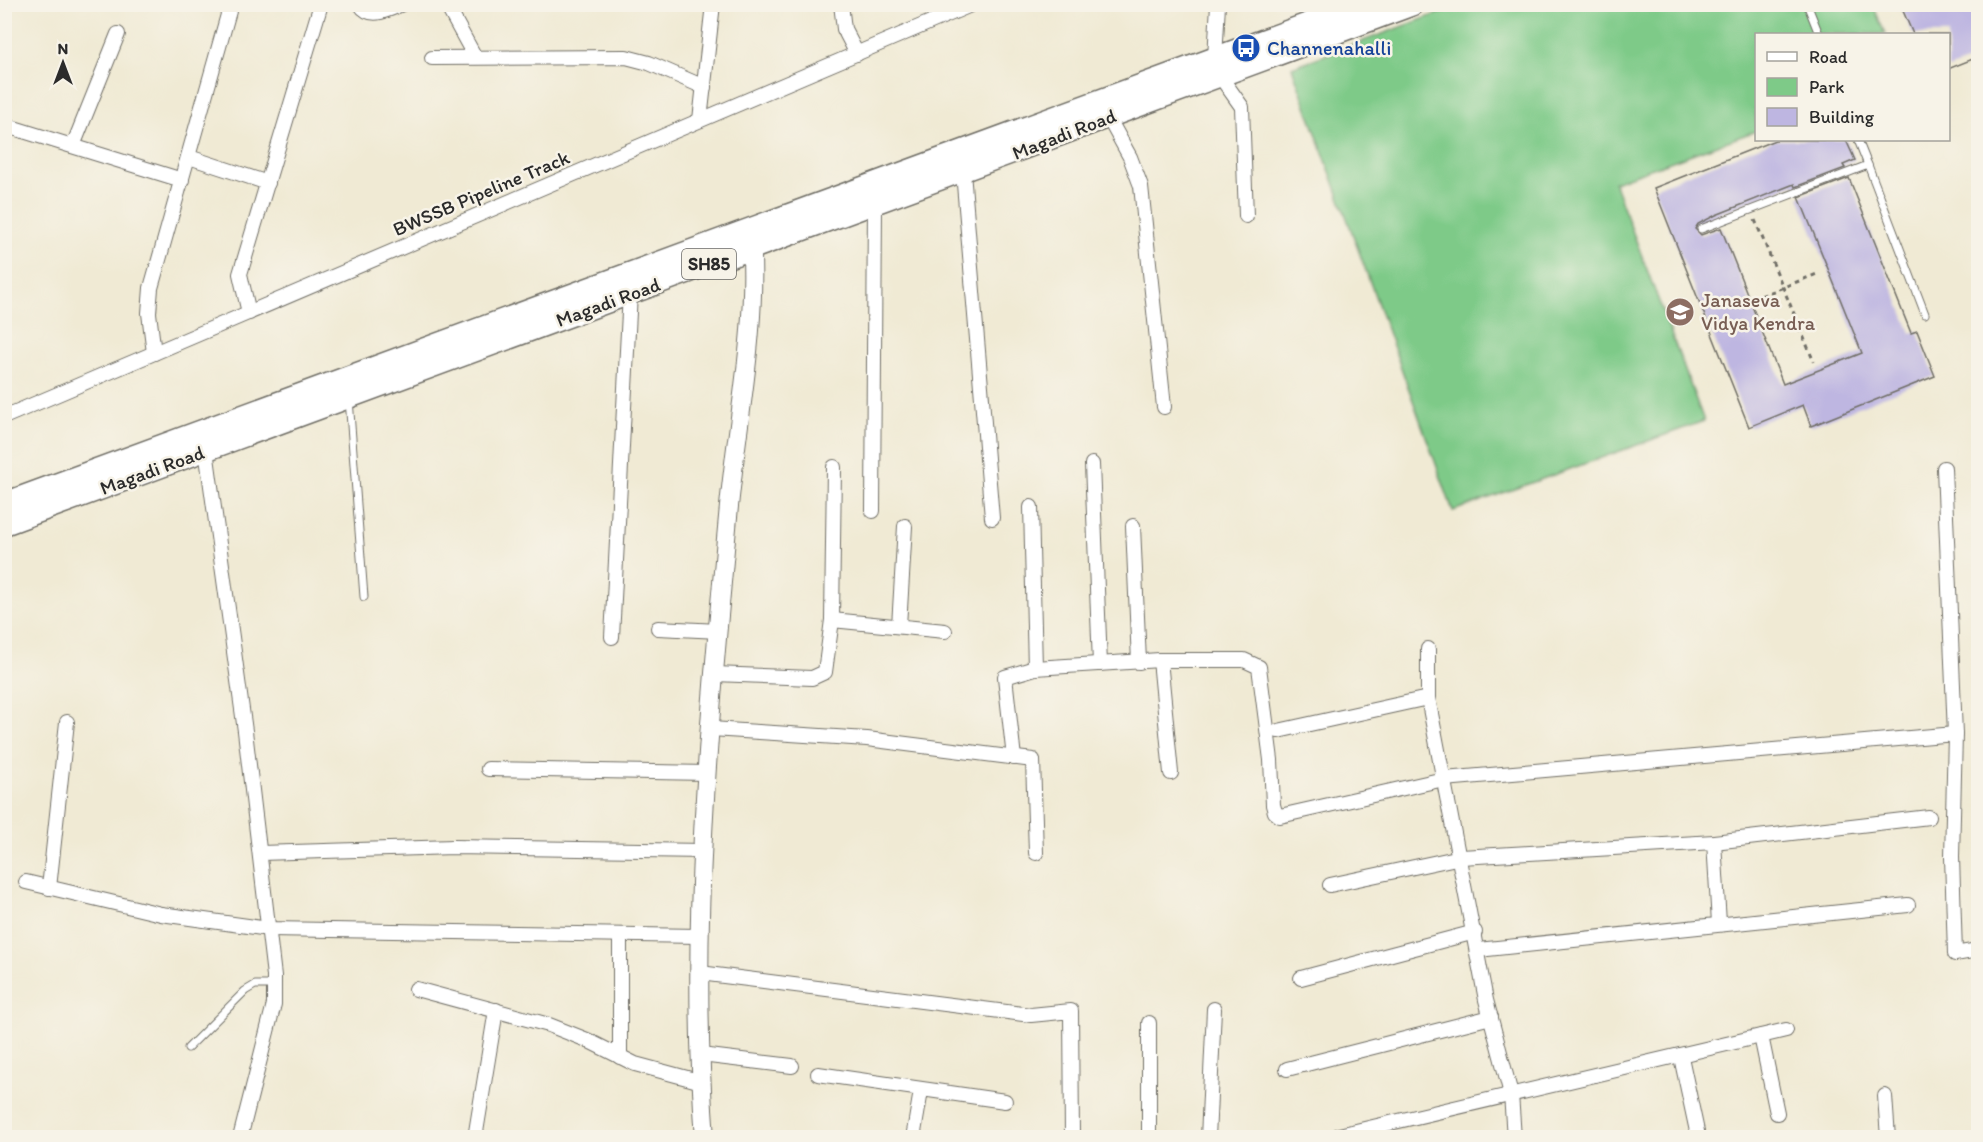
<svg xmlns="http://www.w3.org/2000/svg" width="1983" height="1142" viewBox="0 0 1983 1142" font-family="Itim,sans-serif">
	<style>
		.green { fill: #7eca88; stroke: #547a5a; stroke-width: 1.5 }
		.building { fill: #beb6e1 }
		.lines { fill: none; stroke-linecap: round; stroke-linejoin: round }
		.service-casing { stroke: #706e66; stroke-width: 9 }
		.minor-casing { stroke: #706e66; stroke-width: 16 }
		.tertiary-casing { stroke: #706e66; stroke-width: 20 }
		.primary-casing { stroke: #706e66; stroke-width: 25 }
		.path { stroke: #706e66; stroke-width: 3; stroke-dasharray: 4.5 4.5; stroke-linecap: butt }
		.service { stroke: #fff; stroke-width: 7 }
		.minor { stroke: #fff; stroke-width: 14 }
		.tertiary { stroke: #fff; stroke-width: 18 }
		.primary { stroke: #fff; stroke-width: 22 }
		.labels { text-anchor: middle; stroke-width: 5; stroke-linejoin: round; paint-order: stroke }
		.shield { fill: #f7f3e8; stroke: #686764; stroke-width: 1.5 }
		.shield-label { font-size: 18px; font-weight: bold; fill: #2b2b2b }
		.transit-label { font-size: 20px; fill: #164399; stroke: #f7f3e8; text-anchor: start }
		.street-label { font-size: 20px; fill: #2b2b2b; stroke: #f7f3e8 }
		.education-label { font-size: 20px; fill: #785e54; stroke: #f7f3e8; text-anchor: start }
	</style>
	<rect width="100%" height="100%" fill="#f7f3e8"/>
	<filter id="ink" filterUnits="userSpaceOnUse"><feTurbulence type="fractalNoise" baseFrequency=".0167" numOctaves="2"/><feDisplacementMap in="SourceGraphic" scale="12" xChannelSelector="R" yChannelSelector="G"/><feConvolveMatrix kernelMatrix="1 2 1 2 8 2 1 2 1" color-interpolation-filters="sRGB"/></filter>
	<filter id="wash" filterUnits="userSpaceOnUse"><feTurbulence type="fractalNoise" baseFrequency=".008" numOctaves="4" result="noise"/><feDisplacementMap in="SourceGraphic" scale="24" xChannelSelector="R" yChannelSelector="G"/><feGaussianBlur stdDeviation="1.35" result="paint"/><feColorMatrix in="noise" values="0 0 0 0 0 0 0 0 0 0 0 0 0 0 0 0 0 1.4 0 .05"/><feComposite in="paint" operator="in"/></filter>
	<g filter="url(#wash)">
		<rect width="100%" height="100%" fill="#f0ead4"/>
		<!-- green -->
		<polygon class="green" points="1461,5 1873,5 1885,34 1756,34 1756,131 1614,182 1704,421 1453,511 1292,67"/>
		<g id="blocks">
			<!-- building -->
			<g class="building">
				<polygon points="1900,4 1978,4 1978,57 1948,69 1948,34 1913,34"/>
				<polygon points="1775,140 1846,140 1855,160 1843,165 1845,168 1795,187 1794,184 1716,215 1698,224 1695,229 1701,235 1721,228 1783,384 1862,353 1799,197 1849,178 1911,333 1917,331 1935,376 1811,426 1803,405 1749,427 1654,188"/>
			</g>
		</g>
	</g>
	<g filter="url(#ink)">
		<use href="#blocks" fill-opacity="0" stroke="#706e66" stroke-width="1.5"/>
		<g class="lines">
			<!-- service casing -->
			<g class="service-casing">
				<g id="service">
					<polyline points="1807,4 1819,34"/>
					<polyline points="1858,140 1868,165"/>
					<polyline points="1701,229 1868,165 1925,314"/>
					<polyline points="349,399 364,597"/>
					<polyline points="188,1048 245,991 255,985 274,985"/>
				</g>
			</g>
			<!-- minor casing -->
			<g class="minor-casing">
				<g id="minor">
					<path d="M360,4C370,20 388,10 402,4"/>
					<polyline points="446,4 475,57"/>
					<polyline points="841,4 844,29 857,54"/>
					<polyline points="1218,4 1215,59 1220,76 1242,107 1246,216"/>
					<polyline points="432,58 626,57 649,63 704,87"/>
					<polyline points="1108,117 1130,157 1141,186 1164,407"/>
					<polyline points="700,120 713,4"/>
					<polyline points="4,125 182,180"/>
					<polyline points="73,146 118,34"/>
					<polyline points="189,157 268,183"/>
					<polyline points="963,172 992,518"/>
					<polyline points="249,313 240,274 321,4"/>
					<polyline points="154,353 149,313 151,288 231,4"/>
					<polyline points="4,417 973,4"/>
					<polyline points="206,450 245,731 274,976 274,1004 240,1138"/>
					<polyline points="1092,464 1100,664"/>
					<polyline points="1944,468 1955,734 1952,857 1955,954 1978,950"/>
					<polyline points="1031,507 1035,668"/>
					<polyline points="873,511 875,203"/>
					<polyline points="1133,526 1139,662"/>
					<polyline points="832,620 834,467"/>
					<polyline points="899,626 905,526"/>
					<polyline points="658,628 719,631"/>
					<polyline points="612,637 630,293"/>
					<polyline points="1428,649 1428,698 1486,1000 1511,1094 1514,1138"/>
					<polyline points="1160,660 1171,773"/>
					<polyline points="715,674 812,678 825,672 832,620 945,631"/>
					<polyline points="711,729 867,739 1033,760 1036,853"/>
					<polyline points="1278,731 1428,698"/>
					<polyline points="1014,758 1005,677 1035,668 1160,660 1244,660 1259,667 1271,760 1273,805 1275,812 1280,816 1444,779 1955,734"/>
					<polyline points="488,769 708,773"/>
					<polyline points="1714,842 1719,923"/>
					<polyline points="260,853 454,847 704,851"/>
					<polyline points="26,882 161,914 269,929 699,936"/>
					<polyline points="1330,885 1461,857 1714,842 1929,817"/>
					<polyline points="49,888 67,722"/>
					<polyline points="620,935 620,1057"/>
					<polyline points="1478,950 1908,905"/>
					<polyline points="700,973 1031,1015 1071,1011 1072,1138"/>
					<polyline points="1301,978 1475,932"/>
					<polyline points="416,989 549,1025 587,1040 635,1064 702,1082"/>
					<polyline points="1761,1036 1777,1113"/>
					<polyline points="701,1055 792,1066"/>
					<polyline points="1681,1057 1698,1136"/>
					<polyline points="1287,1069 1491,1017"/>
					<polyline points="818,1074 1005,1101"/>
					<polyline points="1885,1096 1888,1138"/>
					<polyline points="1339,1135 1786,1030"/>
					<polyline points="475,1138 496,1010"/>
					<polyline points="913,1138 921,1091"/>
					<polyline points="1149,1138 1149,1023"/>
					<polyline points="1208,1138 1214,1009"/>
				</g>
			</g>
			<!-- tertiary casing -->
			<g class="tertiary-casing">
				<path id="tertiary" d="M705,1138C689,932 709,722 728,517C736,425 758,331 751,238"/>
			</g>
			<!-- primary casing -->
			<g class="primary-casing">
				<g id="primary">
					<polyline points="4,504 1363,4"/>
					<polyline points="4,524 1413,4"/>
				</g>
			</g>
			<!-- path -->
			<g class="path">
				<polyline points="1755,220 1814,362"/>
				<polyline points="1753,299 1817,274"/>
			</g>
			<!-- service -->
			<use href="#service" class="service"/>
			<!-- minor -->
			<use href="#minor" class="minor"/>
			<!-- tertiary -->
			<use href="#tertiary" class="tertiary"/>
			<!-- primary -->
			<use href="#primary" class="primary"/>
		</g>
	</g>
	<!-- icons -->
	<defs>
		<g id="bus-disc" transform="scale(1.5)"><circle r="9.5" fill="#1a4fb4" stroke="#f7f3e8"/><path d="M-5-6H5V4H4V6H2V4H-2V6H-4V4H-5ZM-3.5-4V0h7V-4ZM-3.5 1.2v1.5H-2V1.2ZM2 1.2v1.5H3.5V1.2Z" fill="#fff"/></g>
		<g id="school-disc" transform="scale(1.5)"><circle r="9.5" fill="#8d6e63" stroke="#f7f3e8"/><path d="M0-5L7-2L0 1L-7-2ZM-4 1L0 2.5L4 1V4Q0 6-4 4Z" fill="#fff"/></g>
	</defs>
	<g fill-rule="evenodd">
		<use href="#bus-disc" x="1246" y="48"/>
		<use href="#school-disc" x="1680" y="312"/>
	</g>
	<g class="labels">
		<!-- shield labels -->
		<rect class="shield" x="682" y="249" width="54" height="30" rx="4.5"/>
		<g class="shield-label">
			<text x="709" y="270">SH85</text>
		</g>
		<!-- transit labels -->
		<g class="transit-label">
			<text x="1267" y="55">Channenahalli</text>
		</g>
		<!-- street labels -->
		<g class="street-label">
			<text transform="translate(1064 134) rotate(-21)" y="7">Magadi Road</text>
			<text transform="translate(481 193) rotate(-23)" y="7">BWSSB Pipeline Track</text>
			<text transform="translate(608 302) rotate(-20)" y="7">Magadi Road</text>
			<text transform="translate(152 470) rotate(-20)" y="7">Magadi Road</text>
		</g>
		<!-- education labels -->
		<g class="education-label">
			<text x="1701" y="307">Janaseva<tspan x="1701" dy="23">Vidya Kendra</tspan></text>
		</g>
	</g>
	<!-- margin -->
	<rect width="1983" height="1142" fill="none" stroke="#f7f3e8" stroke-width="24"/>
	<!-- legend -->
	<rect x="1755" y="33" width="195" height="108" fill="#f7f3e8" stroke="#a5a39c" stroke-width="1.5"/>
	<rect x="1767" y="52" width="30" height="9" fill="#ffffff" stroke="#a5a39c" stroke-width="1.5"/>
	<text x="1809" y="63" font-size="18" fill="#2b2b2b">Road</text>
	<rect x="1767" y="78" width="30" height="18" fill="#7eca88" stroke="#a5a39c" stroke-width="1.5"/>
	<text x="1809" y="93" font-size="18" fill="#2b2b2b">Park</text>
	<rect x="1767" y="108" width="30" height="18" fill="#beb6e1" stroke="#a5a39c" stroke-width="1.5"/>
	<text x="1809" y="123" font-size="18" fill="#2b2b2b">Building</text>
	<!-- north arrow -->
	<g transform="translate(63 63)" stroke="#f7f3e8" stroke-width="4.5" paint-order="stroke">
	<path d="M0-4.5L10 22L0 15L-10 22Z" fill="#2b2b2b"/>
	<text y="-9" font-size="16" font-weight="bold" text-anchor="middle" fill="#2b2b2b">N</text>
	</g>
</svg>
